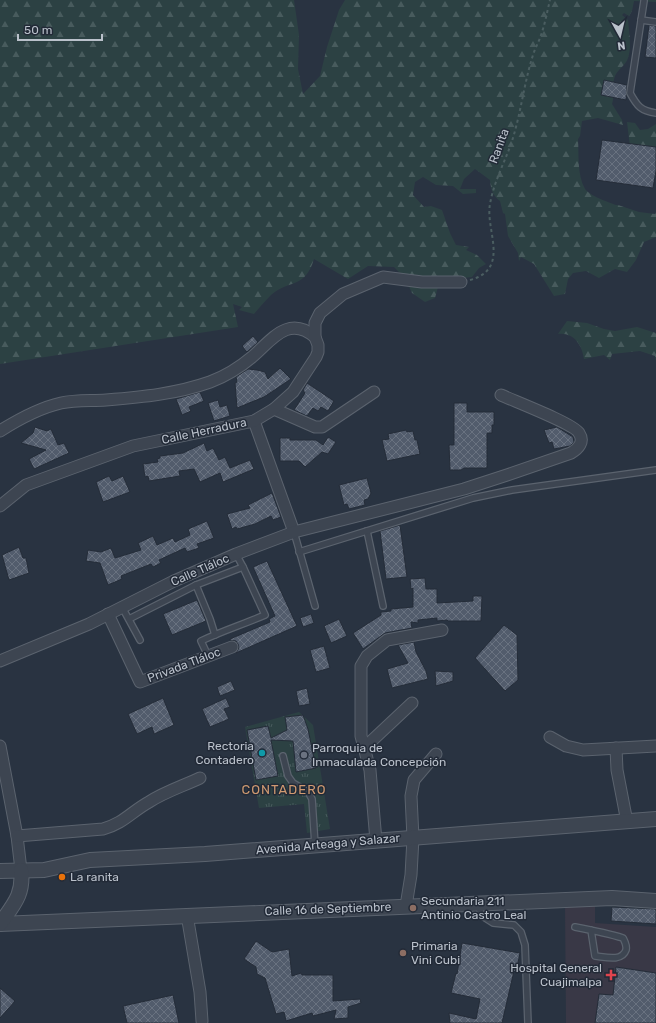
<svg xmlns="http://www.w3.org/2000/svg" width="656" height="1023" viewBox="0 0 656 1023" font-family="Rubik,sans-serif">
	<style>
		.medical { fill: #393846 }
		.forest { fill: url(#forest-firs) }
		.park { fill: url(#park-tufts) }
		.building { fill: url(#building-cross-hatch); stroke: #242c38 }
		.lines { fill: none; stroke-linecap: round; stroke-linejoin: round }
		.service-casing { stroke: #5b636e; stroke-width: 8 }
		.minor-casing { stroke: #5b636e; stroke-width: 13 }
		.tertiary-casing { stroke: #5b636e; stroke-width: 16 }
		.path { stroke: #4b5e61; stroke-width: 2; stroke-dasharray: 3 3; stroke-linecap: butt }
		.service { stroke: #3d4551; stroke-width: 5.5 }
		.minor { stroke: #3d4551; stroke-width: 11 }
		.tertiary { stroke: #3d4551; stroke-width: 14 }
		.culture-dot { fill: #0f9aa8; stroke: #222a37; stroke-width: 1.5 }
		.worship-dot { fill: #6b7280; stroke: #222a37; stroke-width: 1.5 }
		.food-dot { fill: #e8710a; stroke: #222a37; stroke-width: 1.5 }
		.education-dot { fill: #8d6e63; stroke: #222a37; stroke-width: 1.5 }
		.health-dot { fill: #e0444e; stroke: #222a37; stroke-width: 1.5 }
		.labels { text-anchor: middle; stroke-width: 3; stroke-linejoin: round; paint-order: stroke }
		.street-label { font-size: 12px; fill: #bac1cb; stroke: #222a37 }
		.poi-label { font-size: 12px; fill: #bac1cb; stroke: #222a37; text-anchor: start }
		.neighbourhood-label { font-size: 13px; letter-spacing: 1px; fill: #cf9a71; stroke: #222a37 }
	</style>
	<defs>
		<pattern id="forest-firs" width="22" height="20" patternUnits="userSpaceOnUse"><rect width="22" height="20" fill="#2c4143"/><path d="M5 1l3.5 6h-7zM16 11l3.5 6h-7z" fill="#485b5d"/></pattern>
		<pattern id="park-tufts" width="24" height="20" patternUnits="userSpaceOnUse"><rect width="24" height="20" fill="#2c4143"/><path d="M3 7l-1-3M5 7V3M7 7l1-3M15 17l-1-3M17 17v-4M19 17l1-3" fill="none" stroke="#485b5d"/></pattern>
		<pattern id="building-cross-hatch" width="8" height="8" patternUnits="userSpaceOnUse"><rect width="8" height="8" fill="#525c6c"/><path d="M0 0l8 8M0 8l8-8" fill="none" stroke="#697280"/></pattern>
	</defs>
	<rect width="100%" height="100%" fill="#293341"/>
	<!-- medical -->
	<polygon class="medical" points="595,906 595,923 656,927 656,1023 566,1023 565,907"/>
	<!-- forest -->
	<g class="forest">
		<path d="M0,0H294L299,35L298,69L303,94L320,76L327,47L339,10L345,0H656V2L634,1L632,11L629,16L624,13L622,15L628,20C629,31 632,47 628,58C626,65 618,69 615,76C611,86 615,95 612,104L622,120L623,125L598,118L582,121L580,136L578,139C579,155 577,175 585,189C590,196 608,202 616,205H618L639,212L655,214L656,212V237L644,242L636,260L627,272L615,269L599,278L586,271L573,273L568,279L565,294L554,296L534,264L521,257L519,261L518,253L508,236L505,214L503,213L500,201C492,195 491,189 490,180L475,169L464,179L460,189H476V193L463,194L453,186L436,185L423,177L415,182L413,195L424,207L431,206L442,210L450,233L456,245L469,247L466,250L477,255L486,264L479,268L472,277L463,278L438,287L435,298L425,302L412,293L405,278L394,267L368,266L348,279L314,259C305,289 290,279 271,295C265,301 259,308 254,314L239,310L242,307L233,304L238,327L0,364Z"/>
		<polygon points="627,122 635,123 640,130 648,129 656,124 656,176 630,147"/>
		<path d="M567,321L587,323L604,329L615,331L637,327L656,333V361L655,356L640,351L612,354L610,360L604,355L584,359C582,344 573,332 558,334Z"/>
	</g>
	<!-- park -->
	<polygon class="park" points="299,712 313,725 330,829 307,833 304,804 259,808 245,727"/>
	<!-- building -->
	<g class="building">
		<polygon points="649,25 656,26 656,58 645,57"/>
		<polygon points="604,80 627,85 626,100 601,95"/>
		<polygon points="602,140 656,147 656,171 653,188 596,180"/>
		<polygon points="253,336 258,342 247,352 242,346"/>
		<polygon points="280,368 291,379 264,397 237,408 235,383 237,382 236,377 248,369 257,370 265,372 268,379"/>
		<polygon points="307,383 334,401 328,411 321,407 318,411 313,408 307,416 294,410 305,393 303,390"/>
		<polygon points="200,392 204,401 189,407 191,411 182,415 176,399"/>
		<polygon points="218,400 220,407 227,405 230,416 214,421 208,403"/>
		<polygon points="454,403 467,403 467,412 494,412 494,425 492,425 492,433 487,433 487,468 464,468 461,470 450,470 449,445 454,445"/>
		<polygon points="35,427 47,431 51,429 58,445 64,443 69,453 34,469 29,459 46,450 21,443 33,433"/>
		<polygon points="557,427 573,437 574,442 570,446 554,449 552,442 549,443 544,430"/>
		<polygon points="406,430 407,432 413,431 415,440 417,440 420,454 387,461 382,440 389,439 388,434"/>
		<polygon points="328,437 336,442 328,454 322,452 305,467 299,461 280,461 280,438 290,438 290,440 316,440 323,445"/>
		<polygon points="204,443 207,451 213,448 219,460 225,457 230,468 250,460 254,469 223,482 220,473 200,482 194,469 179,471 180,476 149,481 148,476 145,477 143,464 158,462 157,459 160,458 160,456 183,453"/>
		<polygon points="109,476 112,481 123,476 130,492 103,502 96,482"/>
		<polygon points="367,478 371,493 368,499 364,500 365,505 349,509 347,504 344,505 339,485"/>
		<polygon points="272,493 281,517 273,520 271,516 255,524 237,529 236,527 232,529 227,514 250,508 248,505"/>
		<polygon points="207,521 214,538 197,544 199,548 187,552 185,548 159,560 161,563 153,567 151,564 121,576 122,579 108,585 100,563 86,561 88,550 101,552 111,548 115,558 141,550 138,543 153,536 157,545 173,538 175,542 190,535 188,529"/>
		<polygon points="400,525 407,577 386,579 380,531"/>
		<polygon points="19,547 23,558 26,558 29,573 9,580 2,555"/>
		<polygon points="267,561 297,626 236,653 239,648 238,644 236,641 230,640 230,639 270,622 269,619 275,616 253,567"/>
		<polygon points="425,578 426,589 437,589 437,603 473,601 473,596 482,596 481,621 448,621 447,620 437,621 437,618 418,620 418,623 411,622 412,628 385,633 363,649 353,633 381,615 381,612 391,611 391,609 413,607 413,588 411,589 410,579"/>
		<polygon points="197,600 206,621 172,635 163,614"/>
		<polygon points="311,614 314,623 303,627 300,618"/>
		<polygon points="339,619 347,636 331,643 324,626"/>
		<polygon points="504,625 517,635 518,680 505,691 475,658"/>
		<polygon points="414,642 416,652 426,671 428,679 392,688 387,669 408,663 398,645"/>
		<polygon points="324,646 330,668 316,672 310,650"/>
		<polygon points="435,671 453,672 453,681 436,686"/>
		<polygon points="231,681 235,690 220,696 217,687"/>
		<polygon points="307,688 310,704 299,706 296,691"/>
		<polygon points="163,698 174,725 154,734 152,727 137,734 128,714"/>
		<polygon points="226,698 230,707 224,709 229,719 210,727 202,709"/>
		<polygon points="303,715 308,729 316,768 296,772 293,741 271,740 278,776 256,780 247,730 268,726 271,738 287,730 285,717"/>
		<polygon points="612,907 656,909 656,924 611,921"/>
		<polygon points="256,941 272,952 289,949 292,976 301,973 302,975 333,975 333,1001 360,999 361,1003 348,1007 348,1018 334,1019 336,1010 313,1016 312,1013 286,1021 284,1012 276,1014 265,978 257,974 256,967 244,959"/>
		<polygon points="462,943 520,953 516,972 514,971 502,1023 450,1023 449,1013 476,1019 480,999 451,993 456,973 457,974"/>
		<polygon points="616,967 656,973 656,1023 595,1023 599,994 613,995"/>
		<polygon points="0,988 15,1001 0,1018"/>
		<polygon points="173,995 179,1023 127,1023 123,1006"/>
	</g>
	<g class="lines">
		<!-- service casing -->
		<g class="service-casing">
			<g id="service">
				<path d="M644,1L630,93C637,106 641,111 656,113"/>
				<polyline points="641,20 656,22"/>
				<polyline points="367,531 383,606"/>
				<polyline points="294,532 315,606"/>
				<polyline points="299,552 473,498 512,490 656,470"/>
				<polyline points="236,554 243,567"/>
				<polyline points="196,585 210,619 215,635"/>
				<polyline points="122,607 140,640"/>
				<path d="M129,619L196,585L243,567L265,615C244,624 222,631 201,641L208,656"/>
				<polyline points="283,756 288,776 293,783 308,792 312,799 315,845"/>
				<polyline points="478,905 482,916 493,923 514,925 521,932 525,945 528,1023"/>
				<path d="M575,927C591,930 607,933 623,938C625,942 627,945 626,950C622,962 605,957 595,956L591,930"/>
			</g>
		</g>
		<!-- minor casing -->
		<g class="minor-casing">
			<g id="minor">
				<polyline points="274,409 315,427 322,427 374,392"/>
				<polyline points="254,421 294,532"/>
				<path d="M0,431C19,419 39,408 61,403C75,400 91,401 106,400C142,397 176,394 210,382C226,376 239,368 252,357C271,341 288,314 315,337"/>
				<polyline points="0,506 26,485 133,446 254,421 274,409 293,392 316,357 318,352 318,345 315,337 315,323 320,313 343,294 383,277 422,282 461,282"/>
				<polyline points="108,614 140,682 232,647"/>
				<path d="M0,661L89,624L174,581L236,554L294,532L464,489L507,475L571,453C578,449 585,442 579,433C574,424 514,401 501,395"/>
				<polyline points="550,737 566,746 583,750 656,746"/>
				<polyline points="0,746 17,836 21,870"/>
				<polyline points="364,748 412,703"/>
				<polyline points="616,748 617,770 627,822"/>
				<path d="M17,836L103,829C124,823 131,812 149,802C164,792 183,786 200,778"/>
				<polyline points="376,841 370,770 361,736 361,666 367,656 387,640 442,630"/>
				<polyline points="406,906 411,875 413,838 411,796 414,780 436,754"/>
				<polyline points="187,915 200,992 202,1021"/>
			</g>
		</g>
		<!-- tertiary casing -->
		<g class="tertiary-casing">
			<g id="tertiary">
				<polyline points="0,871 44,870 90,860 205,854 656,819"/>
				<polyline points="0,924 612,898 656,901"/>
				<path d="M0,924C13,905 24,895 21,870"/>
			</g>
		</g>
		<!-- path -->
		<path class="path" d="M470,280C511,269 485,230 490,204C494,181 505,162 512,141C521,113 524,83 533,55C535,48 539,42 541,35C545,24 547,12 550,0"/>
		<!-- service -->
		<use href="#service" class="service"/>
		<!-- minor -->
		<use href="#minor" class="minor"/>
		<!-- tertiary -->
		<use href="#tertiary" class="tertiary"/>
	</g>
	<!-- markers -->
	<circle class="culture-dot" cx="262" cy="753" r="4"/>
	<circle class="worship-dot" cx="304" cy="755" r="4"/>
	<circle class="food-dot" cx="62" cy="877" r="4"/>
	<g class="education-dot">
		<circle cx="413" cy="908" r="4"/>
		<circle cx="403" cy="953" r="4"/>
	</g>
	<path class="health-dot" d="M609 969h4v4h4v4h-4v4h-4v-4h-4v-4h4z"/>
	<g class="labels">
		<!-- street labels -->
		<g class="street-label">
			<text transform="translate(499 146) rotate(-70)" y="4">Ranita</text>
			<text transform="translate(204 431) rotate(-12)" y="4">Calle Herradura</text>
			<text transform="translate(200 570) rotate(-24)" y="4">Calle Tláloc</text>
			<text transform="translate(184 665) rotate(-21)" y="4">Privada Tláloc</text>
			<text transform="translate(328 844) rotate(-5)" y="4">Avenida Arteaga y Salazar</text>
			<text transform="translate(328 909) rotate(-2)" y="4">Calle 16 de Septiembre</text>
		</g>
		<!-- poi labels -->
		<g class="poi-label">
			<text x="254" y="750" text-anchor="end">Rectoria<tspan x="254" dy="14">Contadero</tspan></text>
			<text x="312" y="752">Parroquia de<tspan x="312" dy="14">Inmaculada Concepción</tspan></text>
			<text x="70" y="881">La ranita</text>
			<text x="421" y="905">Secundaria 211<tspan x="421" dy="14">Antinio Castro Leal</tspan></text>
			<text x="411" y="950">Primaria<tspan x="411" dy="14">Vini Cubi</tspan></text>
			<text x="602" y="972" text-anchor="end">Hospital General<tspan x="602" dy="14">Cuajimalpa</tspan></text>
		</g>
		<!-- neighbourhood labels -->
		<g class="neighbourhood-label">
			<text x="284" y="794">CONTADERO</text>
		</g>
	</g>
	<!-- north arrow -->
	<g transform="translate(620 36) rotate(172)" stroke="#222a37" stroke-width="3" paint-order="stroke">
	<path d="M0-3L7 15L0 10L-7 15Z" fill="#bac1cb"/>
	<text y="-6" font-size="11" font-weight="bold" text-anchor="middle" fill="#bac1cb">N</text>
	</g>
	<!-- scale -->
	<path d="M18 34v6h84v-6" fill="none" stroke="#bac1cb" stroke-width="2"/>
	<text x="24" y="34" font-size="12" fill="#bac1cb" stroke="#222a37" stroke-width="3" paint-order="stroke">50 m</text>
</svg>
